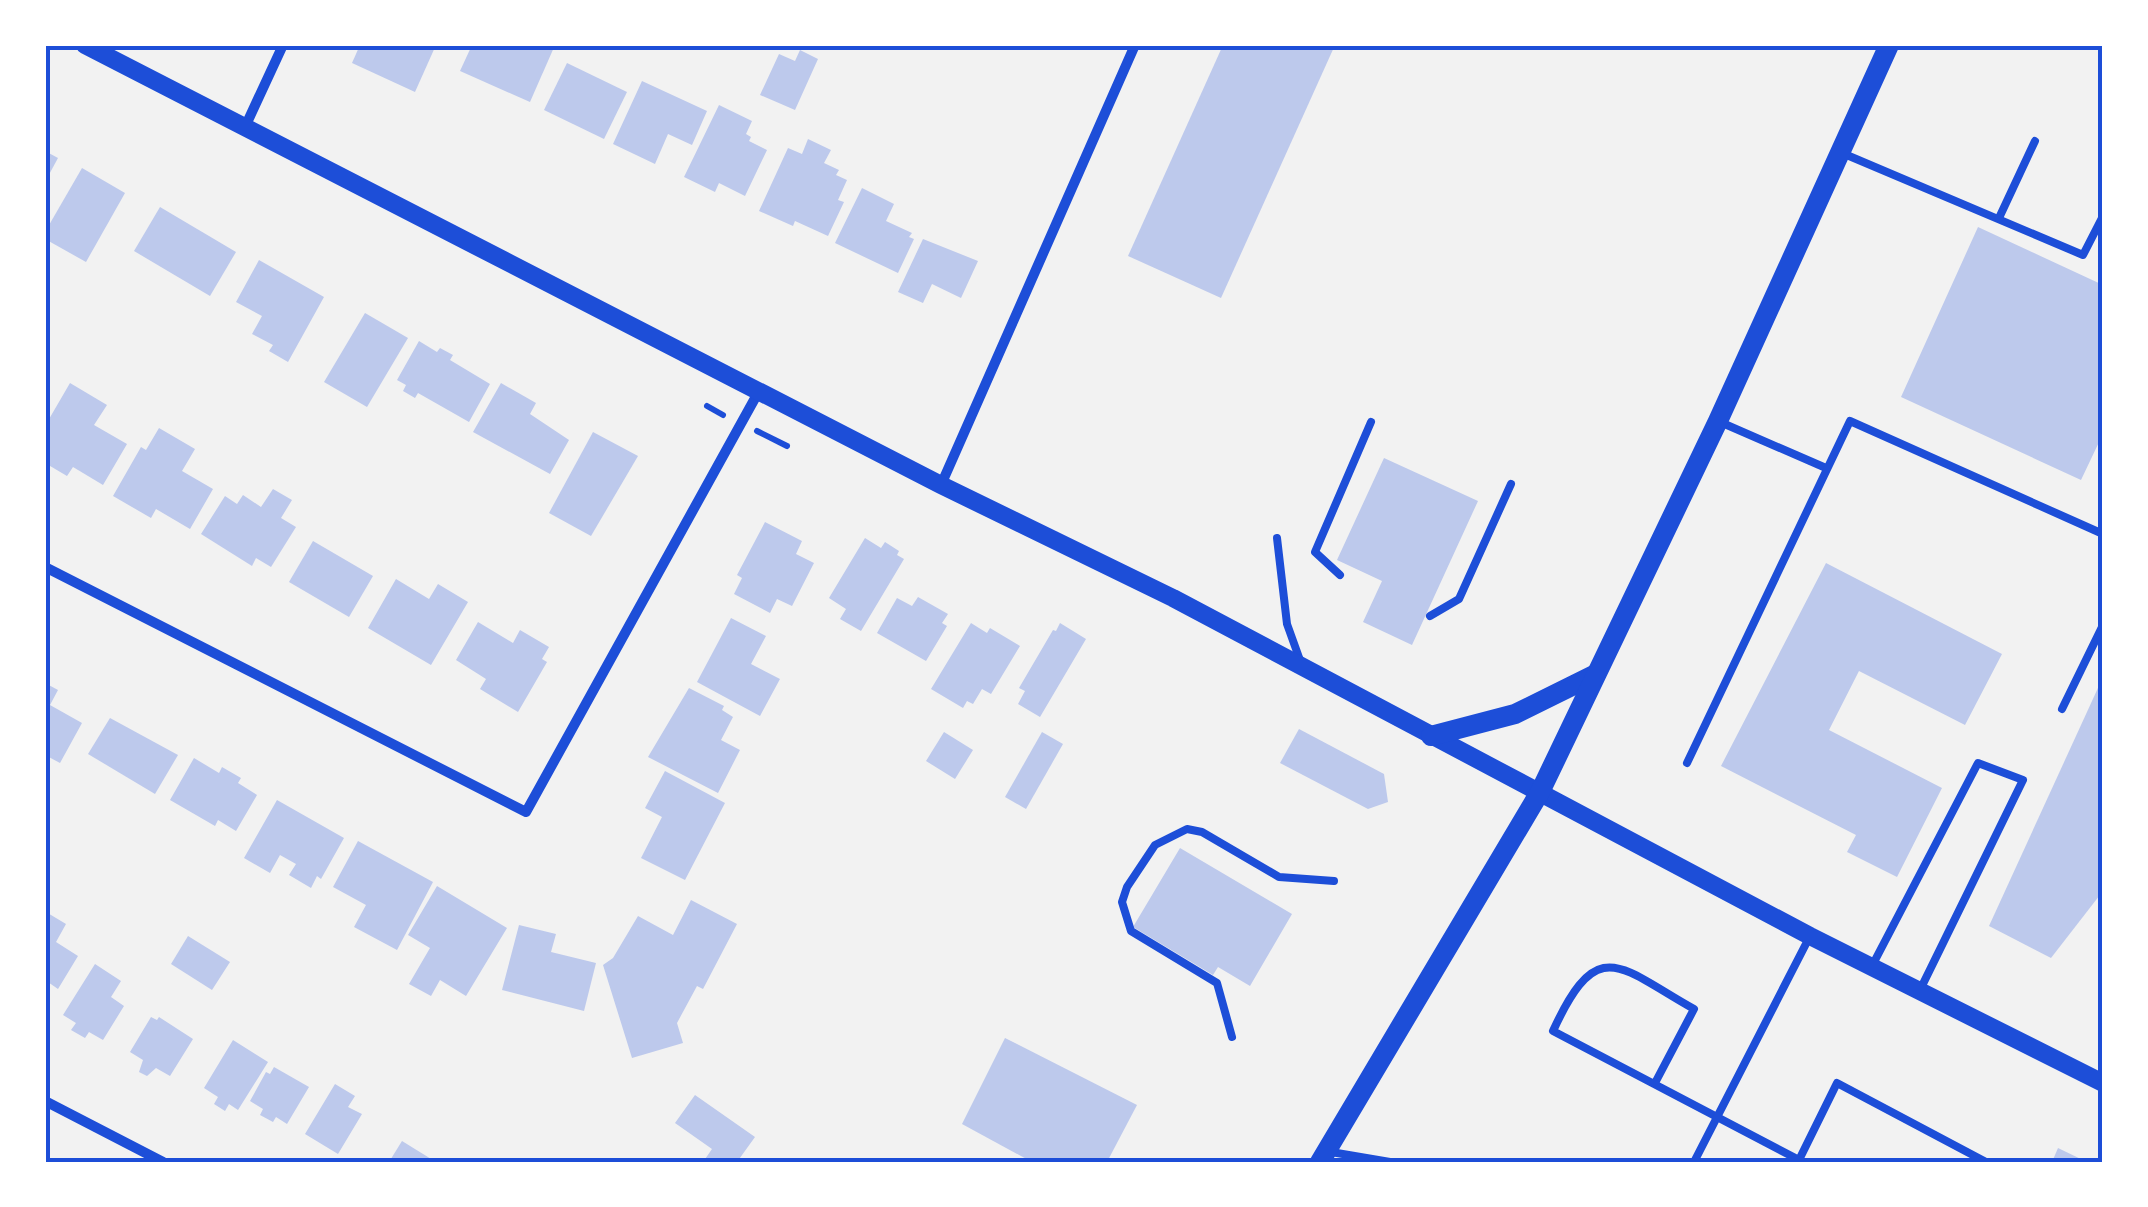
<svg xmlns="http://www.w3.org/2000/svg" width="2148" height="1207" viewBox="0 0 2148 1207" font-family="'Titillium Web',sans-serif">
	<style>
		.building { fill: #bdc9ec }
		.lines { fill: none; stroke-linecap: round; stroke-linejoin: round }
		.path { stroke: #1d4ed8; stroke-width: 6 }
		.service { stroke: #1d4ed8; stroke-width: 8 }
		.minor { stroke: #1d4ed8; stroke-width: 10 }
		.tertiary { stroke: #1d4ed8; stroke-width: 18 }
		.secondary { stroke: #1d4ed8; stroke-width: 20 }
		.neatline { fill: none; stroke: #1d4ed8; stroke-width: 4 }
	</style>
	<rect width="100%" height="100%" fill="#f2f2f2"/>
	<!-- building -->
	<g class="building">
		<polygon points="360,45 436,45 415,92 352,63"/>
		<polygon points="472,45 555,45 530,102 460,71"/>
		<polygon points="1223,45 1335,45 1221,298 1128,256"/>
		<polygon points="800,50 818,59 795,110 760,95 779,54 795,61"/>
		<polygon points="567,63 627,92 604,139 544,110"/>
		<polygon points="642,81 707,111 692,145 668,134 655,164 613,144"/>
		<polygon points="719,105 752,121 746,134 751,137 749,141 767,150 745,196 719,183 715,192 684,177"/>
		<polygon points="808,139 831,150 824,163 839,170 836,175 847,180 838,200 844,202 828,236 795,221 793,226 759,211 788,148 802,154"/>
		<polygon points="45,151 58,158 45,182"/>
		<polygon points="82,168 125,193 86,262 45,239 45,232"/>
		<polygon points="862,188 894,204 886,221 912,233 909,237 914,239 898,273 835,243"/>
		<polygon points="160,207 236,252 210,296 134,251"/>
		<polygon points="1978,227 2103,285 2103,441 2100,440 2081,480 1901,397"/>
		<polygon points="923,239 978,261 961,298 932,284 923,303 898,292"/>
		<polygon points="259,260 324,297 288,362 269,351 273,345 252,334 262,316 236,302"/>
		<polygon points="365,313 408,338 367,407 324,382"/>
		<polygon points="419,341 437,352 440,348 453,355 450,360 490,384 469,422 418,393 415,398 403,391 406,385 397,380"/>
		<polygon points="70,383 107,405 94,425 127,444 103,485 73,467 67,476 45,463 45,426"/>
		<polygon points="501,383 536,403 530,414 569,440 550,474 473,432"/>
		<polygon points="159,428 195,449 182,471 213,489 190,529 156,509 151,518 113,496 141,447 146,450"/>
		<polygon points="593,432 638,456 591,536 549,513"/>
		<polygon points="1384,458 1478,501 1412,645 1363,622 1382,581 1337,560"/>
		<polygon points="273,489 292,500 281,518 296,527 271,567 256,558 252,566 201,534 225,496 237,504 243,495 261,507"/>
		<polygon points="765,522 802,541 796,554 814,563 792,606 777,599 770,613 734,594 742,578 737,575"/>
		<polygon points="865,538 881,548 885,542 899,551 897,555 904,559 861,631 840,619 846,609 829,598"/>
		<polygon points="313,541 373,576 349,617 289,582"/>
		<polygon points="1826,563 2002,654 1965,725 1859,671 1829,730 1942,788 1897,877 1847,852 1856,835 1721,766"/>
		<polygon points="396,579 429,599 438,584 468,602 431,665 368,628"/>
		<polygon points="918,597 948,614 942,623 947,626 926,661 877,633 897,598 912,606"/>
		<polygon points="731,618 766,636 751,664 780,679 760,716 697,682"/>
		<polygon points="478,622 513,643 520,630 549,647 542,659 547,662 518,712 480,689 486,679 456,660"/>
		<polygon points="971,623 987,633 990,628 1020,646 991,694 982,689 973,704 967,701 963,708 931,689"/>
		<polygon points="1060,623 1086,639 1040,717 1018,704 1025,691 1019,688 1053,630 1056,631"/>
		<polygon points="2103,677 2103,891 2051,958 1989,926"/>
		<polygon points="45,683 58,690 50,705 82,723 60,763 45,755"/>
		<polygon points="689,688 724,706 722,710 733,717 721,740 740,750 718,793 648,757"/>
		<polygon points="110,718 178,755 155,794 88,754"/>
		<polygon points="1299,729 1384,774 1388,802 1368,809 1280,763"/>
		<polygon points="944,732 973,750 955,779 926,761"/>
		<polygon points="1042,732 1063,744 1026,809 1005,797"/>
		<polygon points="194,758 219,773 222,767 241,778 238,783 257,795 236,831 218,820 215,826 170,800"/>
		<polygon points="665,771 725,803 685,880 641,858 662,817 645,808"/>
		<polygon points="277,800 344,838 321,879 317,876 311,888 289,875 296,864 280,855 270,873 244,858"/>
		<polygon points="358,841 433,882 397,950 354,927 366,905 333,887"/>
		<polygon points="1180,848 1292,914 1250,986 1218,967 1213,975 1133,927"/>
		<polygon points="437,886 507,928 466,996 440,980 431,996 409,984 430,948 408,935"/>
		<polygon points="691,900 737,924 703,989 697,986 677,1023 683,1043 632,1058 603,965 613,958 638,916 673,935"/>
		<polygon points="46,912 66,924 56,942 78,956 58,989 45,980"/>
		<polygon points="519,925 556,934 551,952 596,963 584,1011 502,990"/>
		<polygon points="188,936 230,962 212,990 171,964"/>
		<polygon points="95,964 121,981 111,997 124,1006 103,1040 89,1032 85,1038 71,1030 76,1023 63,1015"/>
		<polygon points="151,1017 157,1020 159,1017 193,1039 170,1076 156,1068 147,1076 139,1072 143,1060 130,1052"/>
		<polygon points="1005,1038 1137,1105 1107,1162 1032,1162 962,1124"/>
		<polygon points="233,1040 268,1062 238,1110 229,1104 225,1111 214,1104 218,1097 204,1088"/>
		<polygon points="274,1067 309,1087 287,1124 276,1117 273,1122 260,1115 263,1109 250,1101 266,1072 270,1074"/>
		<polygon points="335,1084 355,1096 348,1107 362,1114 338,1154 305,1134"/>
		<polygon points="695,1095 755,1137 737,1162 703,1162 712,1149 675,1123"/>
		<polygon points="402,1141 436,1162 389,1162"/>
		<polygon points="2058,1148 2087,1162 2052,1162"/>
	</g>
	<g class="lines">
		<!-- path -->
		<g class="path">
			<polyline points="707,406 723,415"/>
			<polyline points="757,431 787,446"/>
		</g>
		<!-- service -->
		<g class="service">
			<polyline points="1842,153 2083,255 2103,216"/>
			<polyline points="1999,218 2035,141"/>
			<polyline points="1720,422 1826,468"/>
			<polyline points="1277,538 1287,624 1301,663"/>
			<polyline points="1340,575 1315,552 1371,422"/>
			<polyline points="1430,616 1459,599 1511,484"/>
			<polyline points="2062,709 2103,625"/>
			<polyline points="1687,763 1850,421 2103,534"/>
			<polyline points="1872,966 1978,763 2023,780 1920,990"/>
			<polyline points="1232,1037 1217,983 1131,931 1122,902 1127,887 1155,845 1187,829 1202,832 1279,877 1334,881"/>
			<path d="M1655,1083L1694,1009C1619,967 1598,933 1553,1031L1803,1162"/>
			<polyline points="1331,1152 1390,1162"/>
			<polyline points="1799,1160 1837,1083 1986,1162"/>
			<polyline points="1694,1162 1810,936"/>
		</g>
		<!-- minor -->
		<g class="minor">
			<polyline points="245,127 283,45"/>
			<polyline points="941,485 1135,45"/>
			<polyline points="45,567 526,812 759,391"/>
			<polyline points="45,1101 163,1162"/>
		</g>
		<!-- tertiary -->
		<polyline class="tertiary" points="85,45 941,485 1173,598 1810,936 2103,1083"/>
		<!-- secondary -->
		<g class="secondary">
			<polyline points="1431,736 1515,714 1596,674"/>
			<polyline points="1320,1162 1540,792 1718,421 1889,45"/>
		</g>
	</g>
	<!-- border -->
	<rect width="2148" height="1207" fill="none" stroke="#ffffff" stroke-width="95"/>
	<rect x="48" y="48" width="2052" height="1112" class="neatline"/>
</svg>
